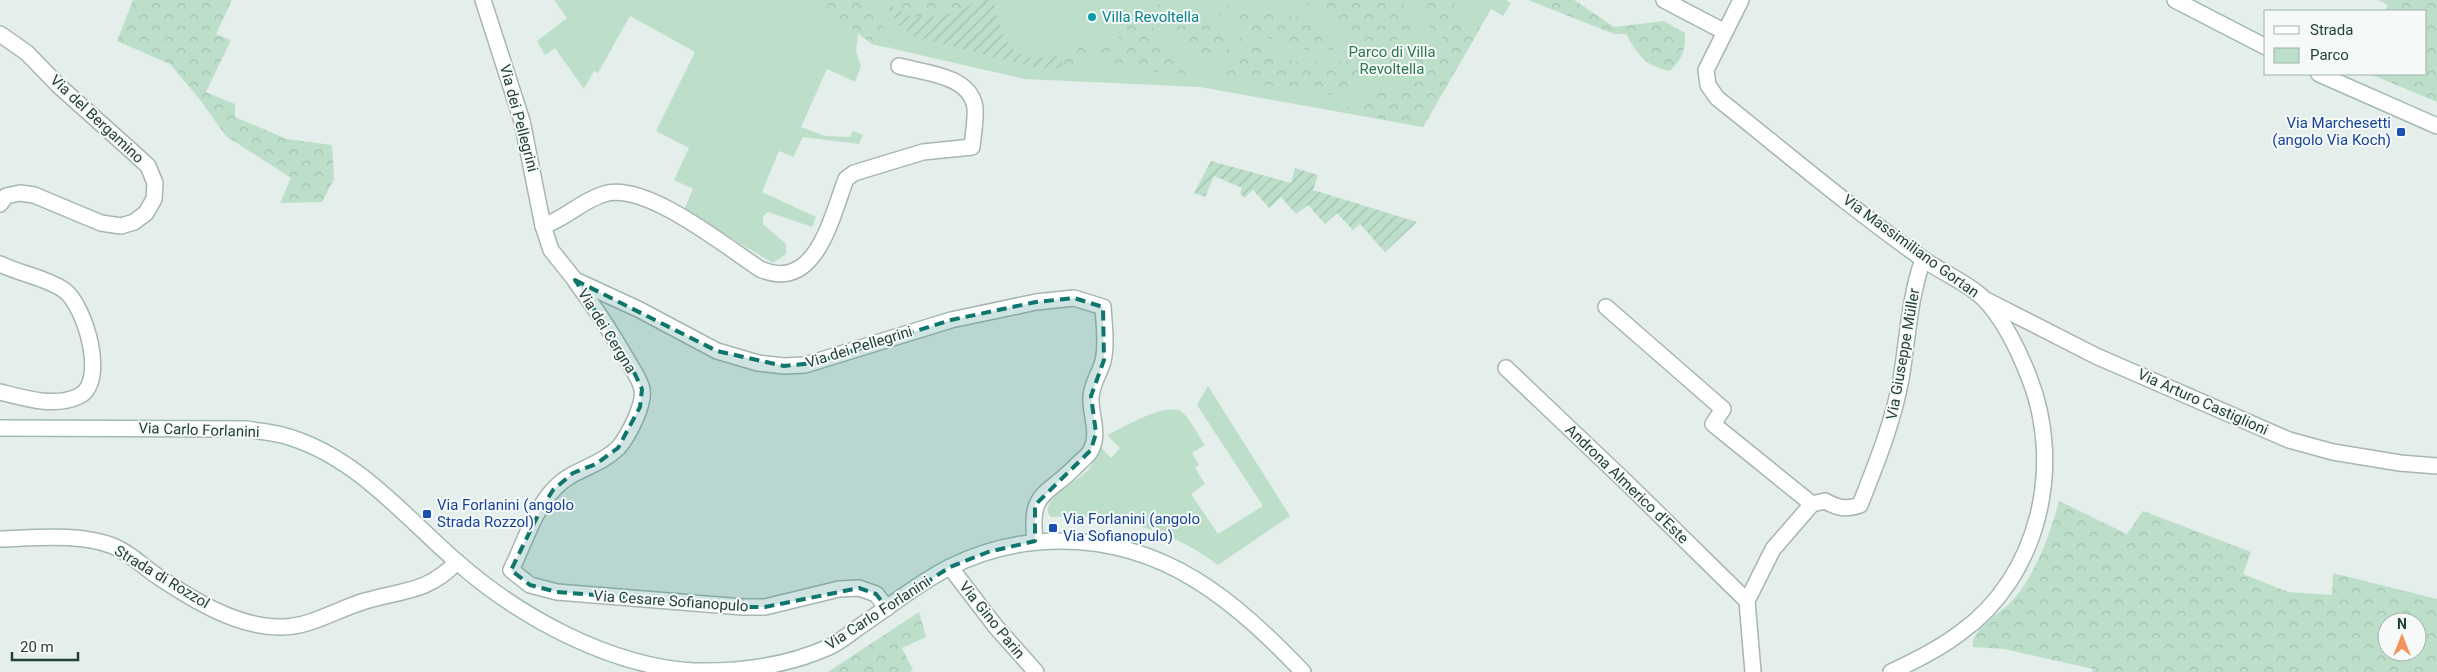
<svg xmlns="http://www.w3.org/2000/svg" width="2437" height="672" viewBox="0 0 2437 672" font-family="Roboto,sans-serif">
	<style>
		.green { fill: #bddfca }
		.forest { fill: url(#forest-crowns); fill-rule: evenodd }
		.garden { fill: url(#garden-furrows) }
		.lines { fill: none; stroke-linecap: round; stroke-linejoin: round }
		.street-casing { stroke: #a6b6b2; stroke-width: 18 }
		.secondary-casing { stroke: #a2bab4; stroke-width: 18 }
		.street { stroke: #fff; stroke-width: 15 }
		.secondary { stroke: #fff; stroke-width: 15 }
		.marked { fill: #0f766e; fill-opacity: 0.2; stroke: #0f766e; stroke-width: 4; stroke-dasharray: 10 6; stroke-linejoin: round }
		.culture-dot { fill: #0f9aa8; stroke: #f5faf8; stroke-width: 2 }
		.transit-dot { fill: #1a4fb4; stroke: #f5faf8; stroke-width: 2 }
		.labels { text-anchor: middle; stroke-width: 4; stroke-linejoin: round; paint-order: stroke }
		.culture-label { font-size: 15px; fill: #0d838f; stroke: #f5faf8; text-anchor: start }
		.park-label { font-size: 15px; fill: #2d7751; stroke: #f5faf8 }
		.street-label { font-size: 15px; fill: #23403b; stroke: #f5faf8 }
		.transit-label { font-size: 15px; fill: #164399; stroke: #f5faf8; text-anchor: start }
	</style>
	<defs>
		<pattern id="forest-crowns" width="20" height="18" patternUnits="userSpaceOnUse" patternTransform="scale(1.25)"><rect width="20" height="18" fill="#bddfca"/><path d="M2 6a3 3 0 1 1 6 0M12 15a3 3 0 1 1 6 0" fill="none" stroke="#a2c0ae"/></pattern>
		<pattern id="garden-furrows" width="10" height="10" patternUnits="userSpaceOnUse" patternTransform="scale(1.25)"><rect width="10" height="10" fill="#bddfca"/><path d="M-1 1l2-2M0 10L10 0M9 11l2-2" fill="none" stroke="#a2c0ae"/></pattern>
	</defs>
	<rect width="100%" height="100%" fill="#e4eeea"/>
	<!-- green -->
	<g class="green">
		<polygon points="554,0 1506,0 1511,3 1503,16 1491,9 1423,127 1200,87 1025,79 872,44 858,33 856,52 861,66 855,82 827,69 801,127 825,136 850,137 853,131 863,135 859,144 803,137 793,157 779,151 762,192 816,217 812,227 768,212 763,216 763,224 786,244 786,254 773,263 684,210 693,189 674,180 689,148 656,131 695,52 630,16 598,73 594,71 584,89 555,48 545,55 537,41 567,18"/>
		<path d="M1208,386L1290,516L1218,565C1171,529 1110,512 1051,517C1035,503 1079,480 1088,470C1094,462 1097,455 1099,445L1111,458L1120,448L1107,435C1123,428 1168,400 1183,413C1192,421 1198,436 1205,445L1192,453L1199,465L1195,468L1205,484L1191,494L1218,534L1263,506L1197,405Z"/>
	</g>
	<!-- forest -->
	<g class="forest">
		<polygon points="133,0 232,0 216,34 231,40 206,92 235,104 235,117 287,139 332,145 334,179 322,202 280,203 291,178 226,136 198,97 170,64 117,41"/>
		<polygon points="813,0 862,0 869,5 897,49 872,44"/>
		<path d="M885,0H977C963,13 928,21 909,15C901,12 892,6 884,2Z"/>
		<polygon points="1301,0 1400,0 1420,34 1372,45"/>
		<polygon points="1416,0 1457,0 1452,9 1480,28 1423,127 1334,110 1353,106 1375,94 1405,89 1409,83 1409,75 1381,55 1425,45 1440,50 1447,48 1444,38 1433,34"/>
		<path d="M1528,0H1574L1614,27L1664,21L1685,33C1686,50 1682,59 1670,71C1645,66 1638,55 1626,34H1614Z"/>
		<polygon points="2378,0 2437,0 2437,102 2370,74 2426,74 2426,11 2385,11 2388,5"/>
		<polygon points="1157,4 1214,24 1231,52 1200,63 1191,47 1171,33"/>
		<polygon points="1222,5 1282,16 1300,17 1353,48 1313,51 1279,43 1209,10"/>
		<polygon points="1145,12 1159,40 1190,74 1097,68 1110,61 1123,59 1127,52 1126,41 1107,32 1136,14"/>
		<path d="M1230,33L1262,50L1296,62L1331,63L1365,60L1391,77L1365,78L1330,95L1210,77C1220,67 1233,67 1245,57L1244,47Z"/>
		<path d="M1094,41L1108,43L1114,49C1107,53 1098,54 1091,58C1079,65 1086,69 1067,68L1056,56Z"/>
		<path d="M2059,501L2127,534L2143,511L2251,552L2243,574L2288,592L2332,595L2333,573L2437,599V672H2092L2093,669L2004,649L1973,647C1971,628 2000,614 2012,601C2036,574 2050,535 2059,501ZM2387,622H2417V652H2387Z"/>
		<polygon points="919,612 926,637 902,648 913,670 909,672 828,672"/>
	</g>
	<!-- garden -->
	<g class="garden">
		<path d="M977,0H994C998,21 1004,52 1028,57C1037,59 1048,56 1056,56L1067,68H1036L912,36L897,23L884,2C892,6 901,12 909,15C928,21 963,13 977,0Z"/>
		<polygon points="1211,161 1291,183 1295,168 1318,175 1313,190 1417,222 1385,252 1360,224 1353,230 1337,213 1325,224 1308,205 1296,214 1281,197 1269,208 1253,190 1244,198 1240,193 1242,188 1214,176 1205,197 1194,193"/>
	</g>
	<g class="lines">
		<!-- street casing -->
		<g class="street-casing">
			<g id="street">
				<path d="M483,0L522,121L543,226L551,250L575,280L638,309L717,351L758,363L784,366L805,365L951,320L1036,302L1074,298L1103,307C1104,323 1107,345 1103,361C1100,373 1092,383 1091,397C1090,415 1100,433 1091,450C1089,455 1082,460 1078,464C1047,497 1029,489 1035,541"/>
				<polyline points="1664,0 1725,32"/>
				<path d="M1741,0L1706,70L1708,85L1717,98C1785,152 1852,209 1923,259C1941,272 1968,283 1983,298C2004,319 2018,349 2029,377C2064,465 2040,576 1960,633C1939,649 1915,661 1891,672"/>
				<polyline points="0,34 27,53 59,86 135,154 148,166 155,183 154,199 146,213 134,222 121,226 101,223 34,195 20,193 6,196 0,204"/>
				<path d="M543,226C565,219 581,201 604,194C645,181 725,246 760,269C816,293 831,218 846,179L854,173L923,152L972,147C973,135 976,120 975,108C971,75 924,73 899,66"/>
				<path d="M0,264C20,274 45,277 64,290C85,305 108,382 79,396C55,408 24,398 0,392"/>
				<path d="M576,282C594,306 611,332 626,358C631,367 640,379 642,389C645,404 628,437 618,448C599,467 572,469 554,489C534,510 524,544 511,570L530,585L557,592L743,607H765L839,589L859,588L876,594L887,608"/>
				<polyline points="1986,300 2096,356 2289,440 2333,452 2400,463 2437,466"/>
				<polyline points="1606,307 1723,409 1713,424 1812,504"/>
				<polyline points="1506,368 1628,484 1747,601"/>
				<path d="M0,539C36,538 79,533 113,546C131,553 144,568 160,578C195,601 239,628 282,627C310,627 338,609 365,601C402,590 427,593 457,562"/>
				<polyline points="950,567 996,627 1036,672"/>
				<path d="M1753,672L1747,601L1773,549L1812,504L1825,501C1838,508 1845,510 1860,505C1876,464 1893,423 1901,379C1908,337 1909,300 1923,259"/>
			</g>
		</g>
		<!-- secondary casing -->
		<g class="secondary-casing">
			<g id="secondary">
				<polyline points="2175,0 2266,47"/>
				<polyline points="2319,74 2437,126"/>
				<path d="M0,428L246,429C257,431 270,432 282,435C354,454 402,514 456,561C518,616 609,666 693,671C739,672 787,666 829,647C840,642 850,634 859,627C889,607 918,583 950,567C984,550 1023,541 1061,541C1165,541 1234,600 1303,672"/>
			</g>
		</g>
		<!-- street -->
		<use href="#street" class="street"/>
		<!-- secondary -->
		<use href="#secondary" class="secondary"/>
	</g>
	<!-- marked area -->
	<path class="marked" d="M575,280L717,351L784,366L813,363L951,320L1036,302L1074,298L1103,307L1104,360L1091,396L1096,433L1091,450L1035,505V541L988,552L950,567L887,608L876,594L859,588L765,607H743L557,592L530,585L511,570L540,511L553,490L573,473L596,464L618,448L640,407L642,389L631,366Z"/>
	<!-- markers -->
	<circle class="culture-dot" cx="1092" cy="17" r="5"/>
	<g class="transit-dot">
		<rect x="2396" y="127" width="10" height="10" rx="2.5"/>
		<rect x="422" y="509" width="10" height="10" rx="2.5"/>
		<rect x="1048" y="523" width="10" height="10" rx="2.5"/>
	</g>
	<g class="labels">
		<!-- culture labels -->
		<g class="culture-label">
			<text x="1102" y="22">Villa Revoltella</text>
		</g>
		<!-- park labels -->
		<g class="park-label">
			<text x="1392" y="57">Parco di Villa<tspan x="1392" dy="17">Revoltella</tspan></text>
		</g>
		<!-- street labels -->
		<g class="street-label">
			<text transform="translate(519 118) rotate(75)" y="5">Via dei Pellegrini</text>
			<text transform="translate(97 119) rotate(43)" y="5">Via del Bergamino</text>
			<text transform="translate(1911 246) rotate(36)" y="5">Via Massimiliano Gortan</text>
			<text transform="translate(607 331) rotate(58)" y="5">Via dei Cergna</text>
			<text transform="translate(859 347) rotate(-17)" y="5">Via dei Pellegrini</text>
			<text transform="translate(1903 354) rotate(-80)" y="5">Via Giuseppe Müller</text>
			<text transform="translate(2203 402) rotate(24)" y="5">Via Arturo Castiglioni</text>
			<text transform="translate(199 430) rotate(2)" y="5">Via Carlo Forlanini</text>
			<text transform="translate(1627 484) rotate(44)" y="5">Androna Almerico d'Este</text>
			<text transform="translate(162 577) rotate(31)" y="5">Strada di Rozzol</text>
			<text transform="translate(671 601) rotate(4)" y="5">Via Cesare Sofianopulo</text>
			<text transform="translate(878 613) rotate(-33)" y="5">Via Carlo Forlanini</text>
			<text transform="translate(992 620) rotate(51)" y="5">Via Gino Parin</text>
		</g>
		<!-- transit labels -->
		<g class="transit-label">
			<text x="2391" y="128" text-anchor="end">Via Marchesetti<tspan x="2391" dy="17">(angolo Via Koch)</tspan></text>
			<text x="437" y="510">Via Forlanini (angolo<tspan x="437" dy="17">Strada Rozzol)</tspan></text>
			<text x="1063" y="524">Via Forlanini (angolo<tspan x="1063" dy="17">Via Sofianopulo)</tspan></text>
		</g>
	</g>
	<!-- legend -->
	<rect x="2264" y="10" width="162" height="65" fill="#f5faf8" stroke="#a1b0ac"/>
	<rect x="2274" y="26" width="25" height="8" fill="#ffffff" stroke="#a1b0ac"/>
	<text x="2310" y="35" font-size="15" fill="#23403b">Strada</text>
	<rect x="2274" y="48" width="25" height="15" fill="#bddfca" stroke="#a1b0ac"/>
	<text x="2310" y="60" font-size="15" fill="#23403b">Parco</text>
	<!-- north arrow -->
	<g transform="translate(2402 637)"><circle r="24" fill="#f5faf8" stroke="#a1b0ac"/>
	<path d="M0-4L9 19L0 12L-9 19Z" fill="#f3925d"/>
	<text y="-8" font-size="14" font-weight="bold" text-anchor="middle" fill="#23403b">N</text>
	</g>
	<!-- scale -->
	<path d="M12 652v8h66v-8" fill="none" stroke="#23403b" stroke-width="2.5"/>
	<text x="20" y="652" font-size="15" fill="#23403b" stroke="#f5faf8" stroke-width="4" paint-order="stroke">20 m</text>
</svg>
